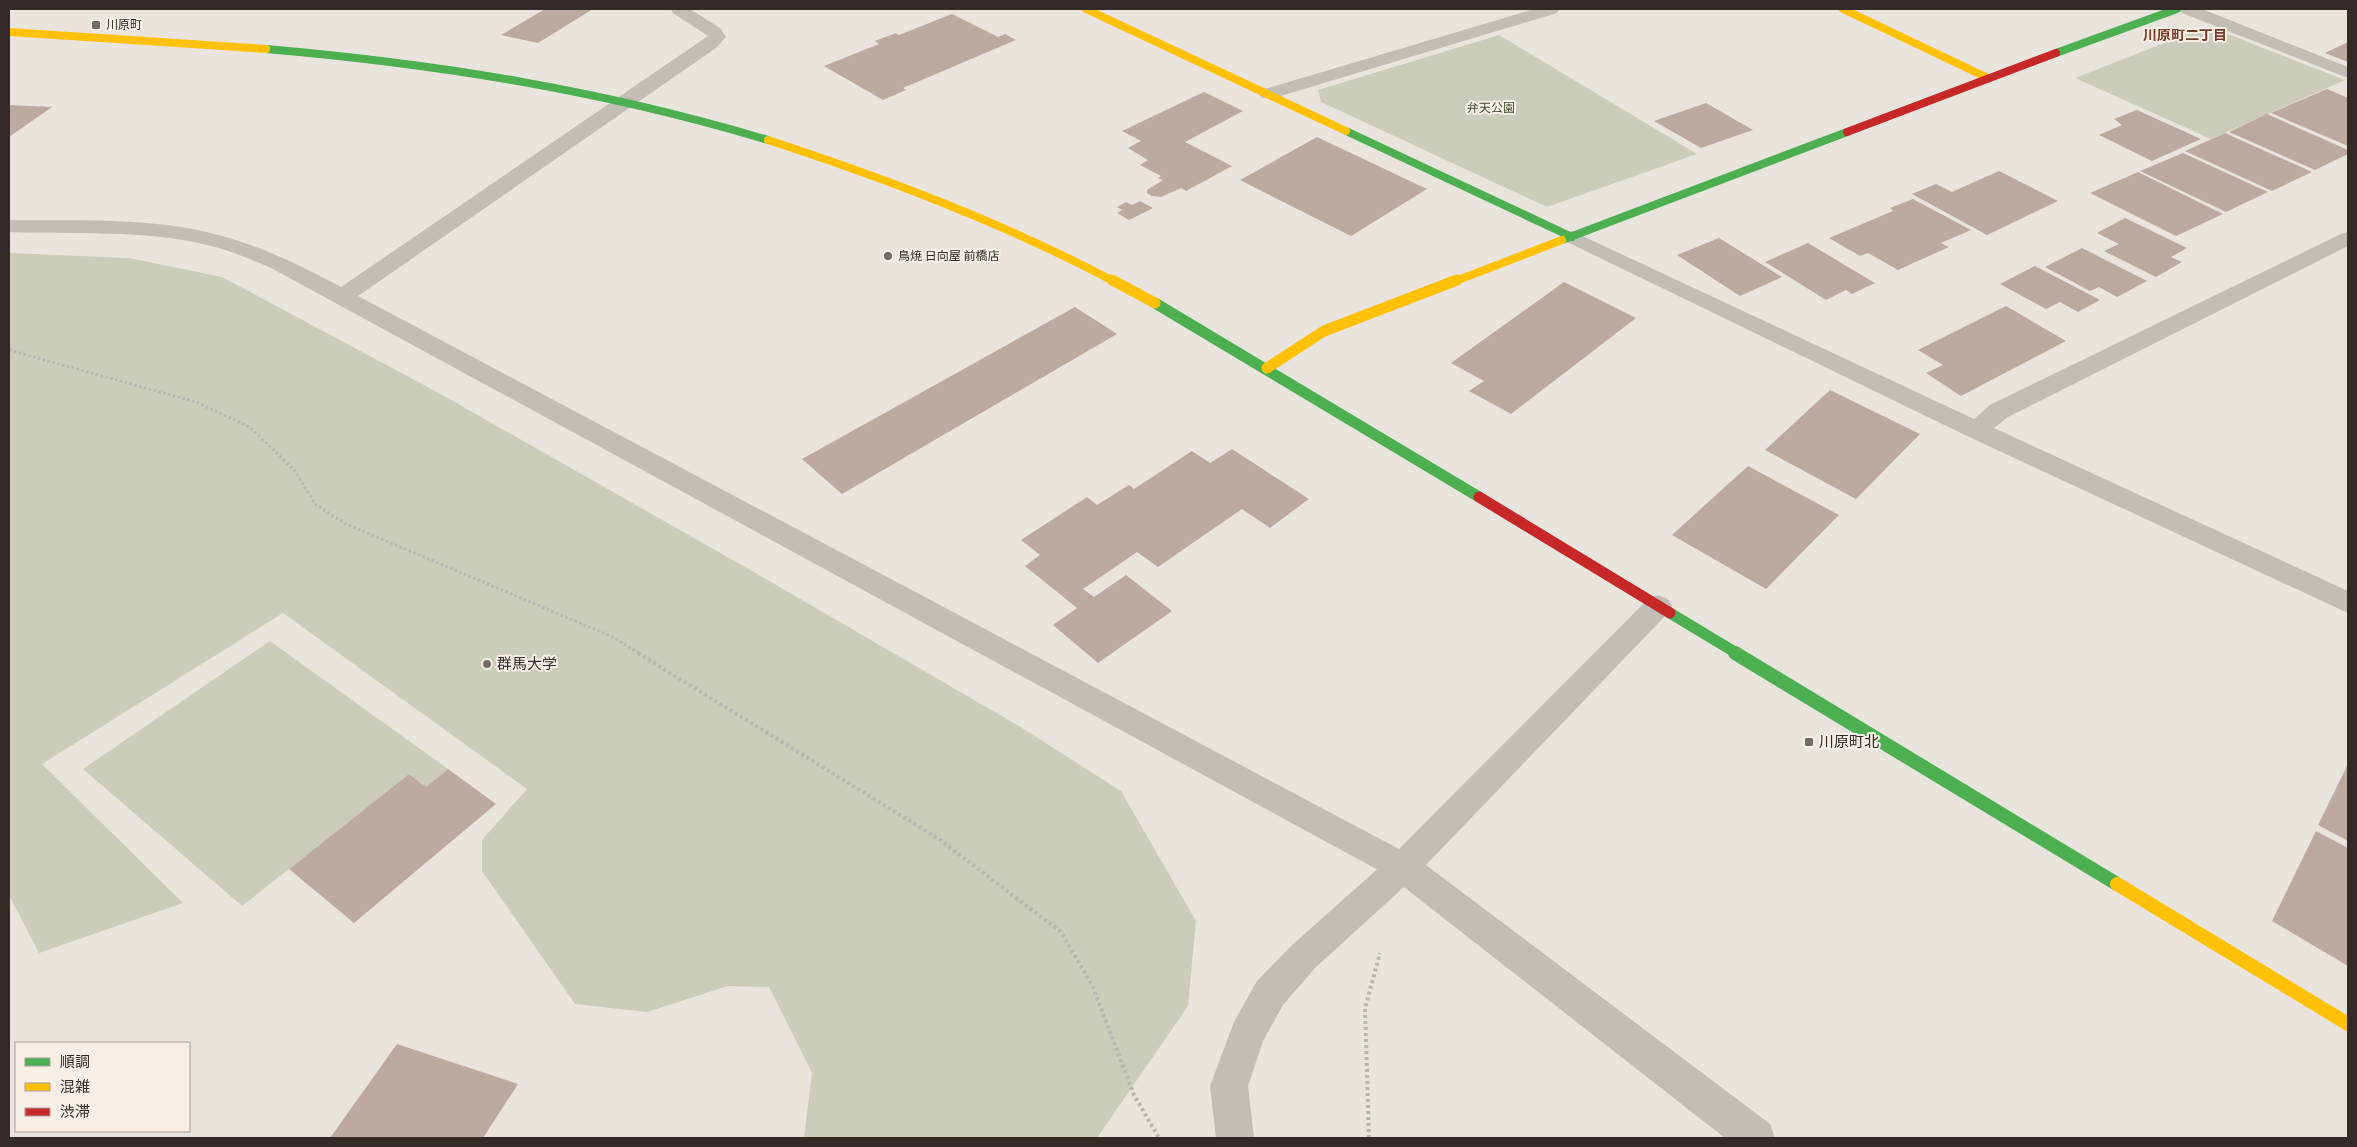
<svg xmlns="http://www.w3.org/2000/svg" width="2357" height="1147" viewBox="0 0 2357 1147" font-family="'Archivo Narrow','Noto Sans JP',sans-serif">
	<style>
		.green { fill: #cbcdba }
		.building { fill: #bca9a2 }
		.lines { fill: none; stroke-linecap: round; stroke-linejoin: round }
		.path-far1 { stroke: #bbb5b1; stroke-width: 3; stroke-dasharray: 2.5 2.5; stroke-linecap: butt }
		.path { stroke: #bbb5b1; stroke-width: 4; stroke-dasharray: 3 3; stroke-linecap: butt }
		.lane { fill: #c3bdb8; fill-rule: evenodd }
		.street { fill: #c3bdb8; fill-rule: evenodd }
		.fast-far2 { stroke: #4caf50; stroke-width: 8 }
		.fast-far1 { stroke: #4caf50; stroke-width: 11 }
		.fast { stroke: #4caf50; stroke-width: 14 }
		.slow-far2 { stroke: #ffc107; stroke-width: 8 }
		.slow-far1 { stroke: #ffc107; stroke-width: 11 }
		.slow { stroke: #ffc107; stroke-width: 14 }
		.jam-far1 { stroke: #c62828; stroke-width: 8 }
		.jam { stroke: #c62828; stroke-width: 11 }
		.poi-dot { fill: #726b67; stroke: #f7efe6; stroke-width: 2 }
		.labels { text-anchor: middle; stroke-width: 4; stroke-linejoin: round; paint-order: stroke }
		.far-poi-label { font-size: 12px; fill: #322a27; stroke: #f7efe6; text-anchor: start }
		.far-park-label { font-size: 12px; fill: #434e2e; stroke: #f7efe6 }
		.far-neighbourhood-label { font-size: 14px; font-weight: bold; fill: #783b29; stroke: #f7efe6 }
		.poi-label { font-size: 15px; fill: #322a27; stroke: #f7efe6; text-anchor: start }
	</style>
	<rect width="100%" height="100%" fill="#eae4de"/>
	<!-- green -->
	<g class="green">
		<polygon points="2212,28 2345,80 2211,139 2075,78 2200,29"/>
		<polygon points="1499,35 1697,154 1547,207 1321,102 1318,90"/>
		<polygon points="9,253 129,258 222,277 437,392 745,567 1019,726 1121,791 1196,921 1188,1006 1097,1138 804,1138 812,1073 769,987 728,986 647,1012 575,1004 482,871 482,840 527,789 283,613 42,764 183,903 39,953 9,895"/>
		<polygon points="270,641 448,769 426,787 409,774 242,906 83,769"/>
	</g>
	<!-- building -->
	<g class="building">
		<polygon points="545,9 593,9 538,43 501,35"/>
		<polygon points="952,14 998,37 1005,34 1016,40 903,88 906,90 883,100 824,66 879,44 875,41 896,33 899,35"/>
		<polygon points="2348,42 2348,62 2325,53"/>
		<polygon points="2327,89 2348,98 2348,146 2271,113"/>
		<polygon points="1204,92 1243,111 1185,142 1232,166 1186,191 1181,188 1161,197 1152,196 1147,193 1147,190 1163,180 1158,178 1161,176 1140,165 1148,160 1128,148 1141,141 1122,131"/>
		<polygon points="1706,103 1753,130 1701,148 1654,121"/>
		<polygon points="9,105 52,107 9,137"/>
		<polygon points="2137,110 2201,139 2152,161 2099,135 2122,125 2114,119"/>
		<polygon points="2267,114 2348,150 2348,154 2315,170 2229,132"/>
		<polygon points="2225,133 2312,172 2272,191 2185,151"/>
		<polygon points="1317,137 1427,189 1351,236 1240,180"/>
		<polygon points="2183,153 2268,192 2226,212 2140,171"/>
		<polygon points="1999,171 2058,201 1987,235 1912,194 1936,184 1952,192"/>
		<polygon points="2138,172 2223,214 2176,236 2090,193"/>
		<polygon points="1913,199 1971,230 1941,243 1949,247 1898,270 1868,253 1860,256 1829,238 1893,211 1890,208"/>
		<polygon points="1140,201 1153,208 1129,220 1117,213 1122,210 1117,207 1126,202 1132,205"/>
		<polygon points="2125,218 2187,248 2171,257 2182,262 2156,277 2104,251 2119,244 2097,233"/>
		<polygon points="1719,238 1782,277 1740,296 1677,255"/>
		<polygon points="1808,243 1875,283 1852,294 1846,290 1826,300 1765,262"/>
		<polygon points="2082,248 2147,281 2117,297 2099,287 2090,291 2045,267"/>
		<polygon points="2035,266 2100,300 2078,312 2060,302 2046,309 2000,284"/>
		<polygon points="1564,282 1636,318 1511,414 1469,391 1484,381 1451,363"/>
		<polygon points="2006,306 2066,341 1961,396 1926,373 1943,365 1918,350"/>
		<polygon points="1075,307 1117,334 842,494 802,459"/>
		<polygon points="1830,390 1920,434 1856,499 1765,450"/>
		<polygon points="1232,449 1309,499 1270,528 1242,509 1158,567 1137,552 1083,589 1094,597 1126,575 1172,611 1098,663 1053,625 1077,608 1025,566 1040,555 1021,540 1087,497 1097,505 1129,485 1134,489 1192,451 1210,463"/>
		<polygon points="1748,466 1839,515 1766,589 1672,535"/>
		<polygon points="2348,764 2348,841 2318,825"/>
		<polygon points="448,769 496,804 354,923 289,869 409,774 426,787"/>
		<polygon points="2316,831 2348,848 2348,966 2272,921"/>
		<polygon points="397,1044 518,1084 483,1138 330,1138"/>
	</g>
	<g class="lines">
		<!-- path-far1 -->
		<polyline class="path-far1" points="9,350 196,402 250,427 294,470 316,505 346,524 613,637 640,654"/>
		<!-- path -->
		<g class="path">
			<polyline points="638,653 939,839 1061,932 1092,985 1134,1095 1159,1138"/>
			<polyline points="1369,1138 1365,1008 1380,953"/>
		</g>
		<!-- lane -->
		<polygon class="lane" points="1403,852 1415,857 1420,867 1415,877 1315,968 1283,1005 1263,1041 1248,1086 1254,1138 1216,1138 1210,1086 1234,1022 1257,981 1291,946 1391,857"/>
		<!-- street -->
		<g class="street">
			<path d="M671,9H690L720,28L726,37L716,48L358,296L1399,849L1648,599L1658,595L1668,599L1672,606L1668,613L1426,865L1770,1124L1775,1138H1725L1391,877L271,268C250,259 229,250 207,245C143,229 74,235 9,232V220C74,221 143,217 207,232C255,243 298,264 341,287L708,36L673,13Z"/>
			<polygon points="1534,9 1559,9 1557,13 1274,98 1262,98 1259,94 1262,90"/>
			<polygon points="2180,9 2202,9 2348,67 2348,78 2182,13"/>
			<polygon points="1572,231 1974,419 1990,405 2341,234 2348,232 2348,246 2008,417 1994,428 2348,591 2348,613 1967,436 1565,241 1561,237 1565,233"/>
		</g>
		<!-- fast-far2 -->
		<g class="fast-far2">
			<path d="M266,49C439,64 601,90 768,140"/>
			<polyline points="2056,53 2177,9"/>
			<polyline points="1346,131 1572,237"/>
			<polyline points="1562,240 1847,132"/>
		</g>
		<!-- fast-far1 -->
		<g class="fast-far1">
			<polyline points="1155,303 1479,497"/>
			<polyline points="1670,613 1738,654"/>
		</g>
		<!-- fast -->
		<polyline class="fast" points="1735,653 2117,884"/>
		<!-- slow-far2 -->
		<g class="slow-far2">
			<polyline points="1086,9 1346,131"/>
			<polyline points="1843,9 1988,78"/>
			<polyline points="9,32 266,49"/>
			<path d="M768,140C887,179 1004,223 1115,282"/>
			<polyline points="1453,282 1562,240"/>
		</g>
		<!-- slow-far1 -->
		<g class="slow-far1">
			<polyline points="1112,280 1155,303"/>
			<polyline points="1267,368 1324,331 1457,280"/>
		</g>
		<!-- slow -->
		<polyline class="slow" points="2117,884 2348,1024"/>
		<!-- jam-far1 -->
		<polyline class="jam-far1" points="1847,132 2056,53"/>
		<!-- jam -->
		<polyline class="jam" points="1479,497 1670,613"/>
	</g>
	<!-- markers -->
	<g class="poi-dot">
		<rect x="91" y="20" width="10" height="10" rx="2.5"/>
		<circle cx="888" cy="256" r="5"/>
		<circle cx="487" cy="664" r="5"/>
		<rect x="1804" y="737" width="10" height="10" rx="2.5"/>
	</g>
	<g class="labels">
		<!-- far-poi labels -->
		<g class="far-poi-label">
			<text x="106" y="29">川原町</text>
			<text x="898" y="260">鳥焼 日向屋 前橋店</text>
		</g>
		<!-- far-park labels -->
		<g class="far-park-label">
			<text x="1491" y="112">弁天公園</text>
		</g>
		<!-- far-neighbourhood labels -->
		<g class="far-neighbourhood-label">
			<text x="2185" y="40">川原町二丁目</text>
		</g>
		<!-- poi labels -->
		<g class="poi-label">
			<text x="497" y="669">群馬大学</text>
			<text x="1819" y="747">川原町北</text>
		</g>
	</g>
	<!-- border -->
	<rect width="2357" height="1147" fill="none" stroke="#322a27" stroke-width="20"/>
	<!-- legend -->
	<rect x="15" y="1042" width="175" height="90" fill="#f7efe6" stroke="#a8a09a"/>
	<rect x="25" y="1058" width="25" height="8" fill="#4caf50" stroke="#a8a09a"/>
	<text x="60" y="1067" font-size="15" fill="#322a27">順調</text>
	<rect x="25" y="1083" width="25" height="8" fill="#ffc107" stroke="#a8a09a"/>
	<text x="60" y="1092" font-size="15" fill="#322a27">混雑</text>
	<rect x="25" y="1108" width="25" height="8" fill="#c62828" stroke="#a8a09a"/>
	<text x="60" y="1117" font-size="15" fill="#322a27">渋滞</text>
</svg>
